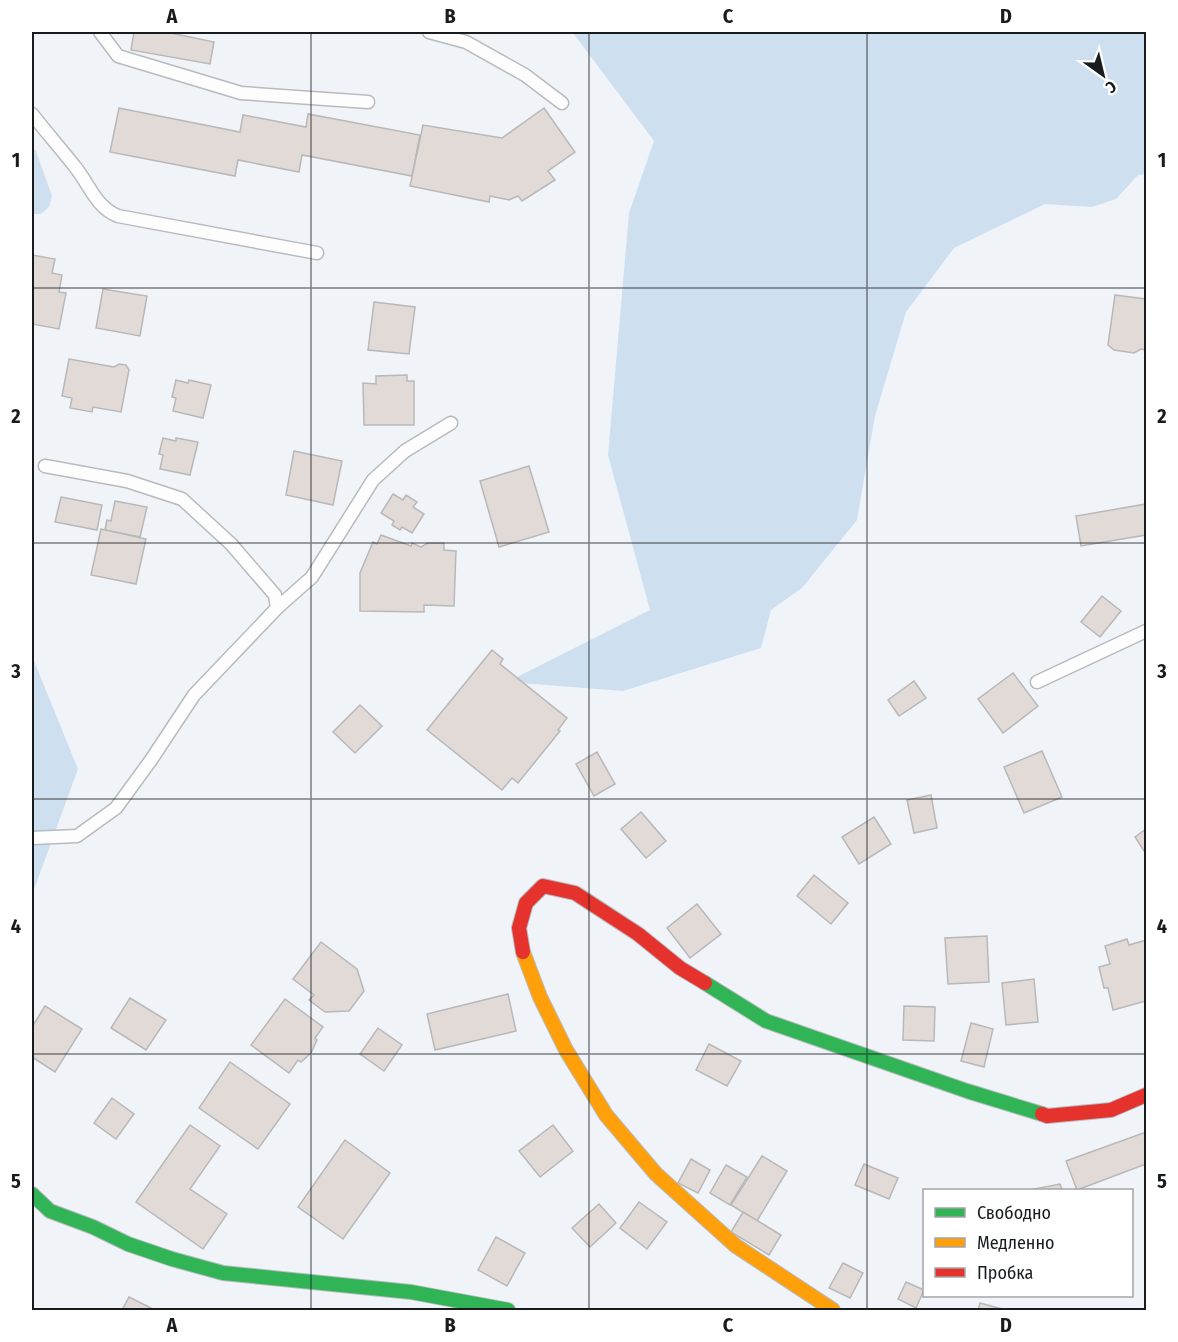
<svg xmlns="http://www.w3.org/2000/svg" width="1178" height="1342" viewBox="0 0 1178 1342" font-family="'Fira Sans Condensed',sans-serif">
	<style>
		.green { fill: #cedff0 }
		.building { fill: #e1dad7; stroke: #b8b8b9; stroke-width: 1.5 }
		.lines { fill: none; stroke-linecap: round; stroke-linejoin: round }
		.lane-casing { stroke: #b7bbbe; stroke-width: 15 }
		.fast-casing { stroke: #b7bbbe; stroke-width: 16 }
		.slow-casing { stroke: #b7bbbe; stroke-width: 16 }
		.jam-casing { stroke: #b7bbbe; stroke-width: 16 }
		.lane { stroke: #fdfdfe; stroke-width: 12 }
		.fast { stroke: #30b455; stroke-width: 14 }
		.slow { stroke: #ff9f0a; stroke-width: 14 }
		.jam { stroke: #e5322d; stroke-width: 14 }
		.grid { fill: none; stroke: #191c1f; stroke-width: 1.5; stroke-opacity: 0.55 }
		.neatline { fill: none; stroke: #191c1f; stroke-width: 2 }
		.grid-label { font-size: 20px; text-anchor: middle; font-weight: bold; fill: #191c1f }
	</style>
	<rect width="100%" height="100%" fill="#f0f4f9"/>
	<!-- green -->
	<g class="green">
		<polygon points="574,32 1146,32 1146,174 1138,175 1116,199 1092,207 1045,204 954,248 906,312 875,416 857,520 802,588 771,610 761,648 623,691 507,682 650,610 608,455 629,213 654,141 573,33"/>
		<polygon points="32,147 36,151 52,196 49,207 41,214 32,214"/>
		<polygon points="32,656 78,769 32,895"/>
	</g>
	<!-- building -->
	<g class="building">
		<polygon points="134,32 166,32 214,42 210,64 131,50"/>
		<polygon points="119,108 240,132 243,115 306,127 308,114 420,135 412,176 302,155 299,172 238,160 235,176 110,152"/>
		<polygon points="544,108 575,152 548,171 555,180 522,201 518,196 509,200 490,196 489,202 410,186 423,125 502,138"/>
		<polygon points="32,255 55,259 52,273 62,275 59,292 66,293 59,329 32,324"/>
		<polygon points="103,289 147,296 140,336 96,328"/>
		<polygon points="1115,295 1146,299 1146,350 1141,349 1134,353 1114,350 1108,345"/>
		<polygon points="374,302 415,307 409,354 368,350"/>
		<polygon points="69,359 114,367 119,364 126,365 129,370 121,412 93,407 92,412 70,408 72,398 62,396"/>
		<polygon points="407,375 407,381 414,381 414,425 364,425 363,383 376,384 376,376"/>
		<polygon points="176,380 188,383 189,380 211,385 203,418 173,411 176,398 172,397"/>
		<polygon points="163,438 176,441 176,438 198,442 190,475 160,469 163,455 159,454"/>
		<polygon points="294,451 342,461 333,505 286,495"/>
		<polygon points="529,466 549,532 499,547 480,481"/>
		<polygon points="393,494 403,500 406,495 417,502 413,507 424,514 412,533 402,527 400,530 392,525 394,521 381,513"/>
		<polygon points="61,497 102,505 97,530 55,522"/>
		<polygon points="115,501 147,507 140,537 105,530 107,520 111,521"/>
		<polygon points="1146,504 1146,535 1081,546 1076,516"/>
		<polygon points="101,529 146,539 136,584 91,575"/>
		<polygon points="381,535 411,546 412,543 421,547 428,543 444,543 444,550 456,551 454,606 424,605 424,612 360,611 360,573 373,542 377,544"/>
		<polygon points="1102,596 1121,611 1100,637 1081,622"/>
		<polygon points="492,650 503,659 500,664 567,718 558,730 560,731 518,783 512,778 502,790 427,730"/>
		<polygon points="1013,673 1038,706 1003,733 978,699"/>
		<polygon points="914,681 926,698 899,716 888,700"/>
		<polygon points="360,705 382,726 355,753 333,732"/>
		<polygon points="1042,751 1062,797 1024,813 1004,767"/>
		<polygon points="597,752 615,784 594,796 576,764"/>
		<polygon points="931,795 937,828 914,833 907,800"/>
		<polygon points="641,812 666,841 646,858 621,829"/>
		<polygon points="874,817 891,844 859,864 842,837"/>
		<polygon points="1146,829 1146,854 1135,837"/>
		<polygon points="814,875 848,903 831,924 797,896"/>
		<polygon points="697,904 721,934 690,958 667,928"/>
		<polygon points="987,936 989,982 948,984 945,938"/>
		<polygon points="1127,939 1129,945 1146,940 1146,1001 1113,1010 1108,988 1104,988 1099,967 1110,964 1105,946"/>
		<polygon points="321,942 357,969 364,991 349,1011 325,1012 309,1000 314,995 293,979"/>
		<polygon points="1034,979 1038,1022 1006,1025 1002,983"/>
		<polygon points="508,994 516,1031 435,1050 427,1014"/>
		<polygon points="130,998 166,1020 146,1050 111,1028"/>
		<polygon points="285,999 323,1027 315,1038 317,1040 311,1053 301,1062 298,1060 289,1073 251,1045"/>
		<polygon points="45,1006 82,1029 55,1072 32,1057 32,1027"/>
		<polygon points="904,1006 935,1007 934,1041 903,1040"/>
		<polygon points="971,1023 993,1029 984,1067 961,1061"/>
		<polygon points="378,1028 402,1045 384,1071 360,1054"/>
		<polygon points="709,1044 741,1061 727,1086 696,1070"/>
		<polygon points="230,1062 290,1104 258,1149 199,1108"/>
		<polygon points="112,1098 134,1114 116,1139 94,1123"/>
		<polygon points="190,1125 220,1146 190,1189 227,1214 203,1249 136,1202"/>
		<polygon points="553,1125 573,1151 540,1177 519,1151"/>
		<polygon points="1146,1132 1146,1164 1077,1190 1066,1161"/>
		<polygon points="345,1140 390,1173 343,1239 298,1207"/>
		<polygon points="762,1156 787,1171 757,1221 731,1205"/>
		<polygon points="691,1159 710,1170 698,1193 678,1183"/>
		<polygon points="864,1164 898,1178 889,1199 855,1185"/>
		<polygon points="726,1165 747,1177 730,1205 710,1193"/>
		<polygon points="1060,1184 1062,1190 1034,1190 1034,1189"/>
		<polygon points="639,1202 667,1222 647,1249 620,1228"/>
		<polygon points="599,1204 616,1223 590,1247 572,1228"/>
		<polygon points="743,1212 781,1235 769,1255 731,1232"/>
		<polygon points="496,1237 525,1253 507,1286 478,1270"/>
		<polygon points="843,1263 863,1273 850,1298 829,1288"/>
		<polygon points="906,1282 924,1290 916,1308 898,1299"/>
		<polygon points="129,1297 155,1310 122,1310"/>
		<polygon points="980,1303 1006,1310 978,1310"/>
	</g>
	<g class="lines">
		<!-- lane casing -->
		<g class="lane-casing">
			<g id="lane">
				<polyline points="100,32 118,56 241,93 368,102"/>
				<polyline points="429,32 466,42 525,75 562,103"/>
				<path d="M32,114C46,132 62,150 76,168C90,186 96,207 118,216L317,253"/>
				<polyline points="277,608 312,577 373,480 405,451 451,423"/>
				<polyline points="1037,682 1146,631"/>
				<polyline points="32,838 77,836 116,808 151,760 194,695 277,608 275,595 231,544 182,499 127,481 45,466"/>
			</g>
		</g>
		<!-- fast casing -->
		<g class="fast-casing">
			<g id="fast">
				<polyline points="705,983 766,1021 967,1091 1042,1114"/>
				<polyline points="32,1194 50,1211 93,1227 128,1244 172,1259 223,1273 411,1292 508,1310"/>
			</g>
		</g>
		<!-- slow casing -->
		<g class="slow-casing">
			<polyline id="slow" points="523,952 540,997 566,1050 606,1115 656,1174 736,1246 833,1310"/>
		</g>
		<!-- jam casing -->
		<g class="jam-casing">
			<g id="jam">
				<polyline points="523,952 519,928 526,903 543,886 575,893 638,934 680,968 705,983"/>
				<polyline points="1042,1114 1047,1116 1111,1110 1146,1095"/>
			</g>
		</g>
		<!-- lane -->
		<use href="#lane" class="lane"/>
		<!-- fast -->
		<use href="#fast" class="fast"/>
		<!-- slow -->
		<use href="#slow" class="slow"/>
		<!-- jam -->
		<use href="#jam" class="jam"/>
	</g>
	<!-- grid -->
	<path class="grid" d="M311,32V1310M589,32V1310M867,32V1310M32,288H1146M32,543H1146M32,799H1146M32,1054H1146"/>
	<!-- border -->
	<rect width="1178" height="1342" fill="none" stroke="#ffffff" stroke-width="66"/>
	<!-- legend -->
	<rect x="923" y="1189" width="210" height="108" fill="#ffffff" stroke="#a3a4a5" stroke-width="1.5"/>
	<rect x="935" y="1208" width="30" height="9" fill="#30b455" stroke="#a3a4a5" stroke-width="1.5"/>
	<text x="977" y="1219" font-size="18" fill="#191c1f">Свободно</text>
	<rect x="935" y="1238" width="30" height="9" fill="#ff9f0a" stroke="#a3a4a5" stroke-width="1.5"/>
	<text x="977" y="1249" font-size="18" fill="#191c1f">Медленно</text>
	<rect x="935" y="1268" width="30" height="9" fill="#e5322d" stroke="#a3a4a5" stroke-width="1.5"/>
	<text x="977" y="1279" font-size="18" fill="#191c1f">Пробка</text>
	<!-- north arrow -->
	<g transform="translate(1103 75) rotate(146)" stroke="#ffffff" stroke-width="4.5" paint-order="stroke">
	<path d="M0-4.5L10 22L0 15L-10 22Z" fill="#191c1f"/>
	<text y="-9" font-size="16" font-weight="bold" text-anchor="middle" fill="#191c1f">С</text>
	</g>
	<rect x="33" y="33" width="1112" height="1276" class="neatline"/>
	<g class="grid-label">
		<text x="172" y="23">A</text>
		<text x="450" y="23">B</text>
		<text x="728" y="23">C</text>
		<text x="1006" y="23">D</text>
		<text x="16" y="167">1</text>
		<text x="1162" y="167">1</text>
		<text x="16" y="423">2</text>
		<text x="1162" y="423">2</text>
		<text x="16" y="678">3</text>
		<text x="1162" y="678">3</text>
		<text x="16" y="933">4</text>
		<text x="1162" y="933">4</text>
		<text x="16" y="1188">5</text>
		<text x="1162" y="1188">5</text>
		<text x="172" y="1332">A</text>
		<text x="450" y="1332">B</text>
		<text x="728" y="1332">C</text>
		<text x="1006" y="1332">D</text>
	</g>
</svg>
